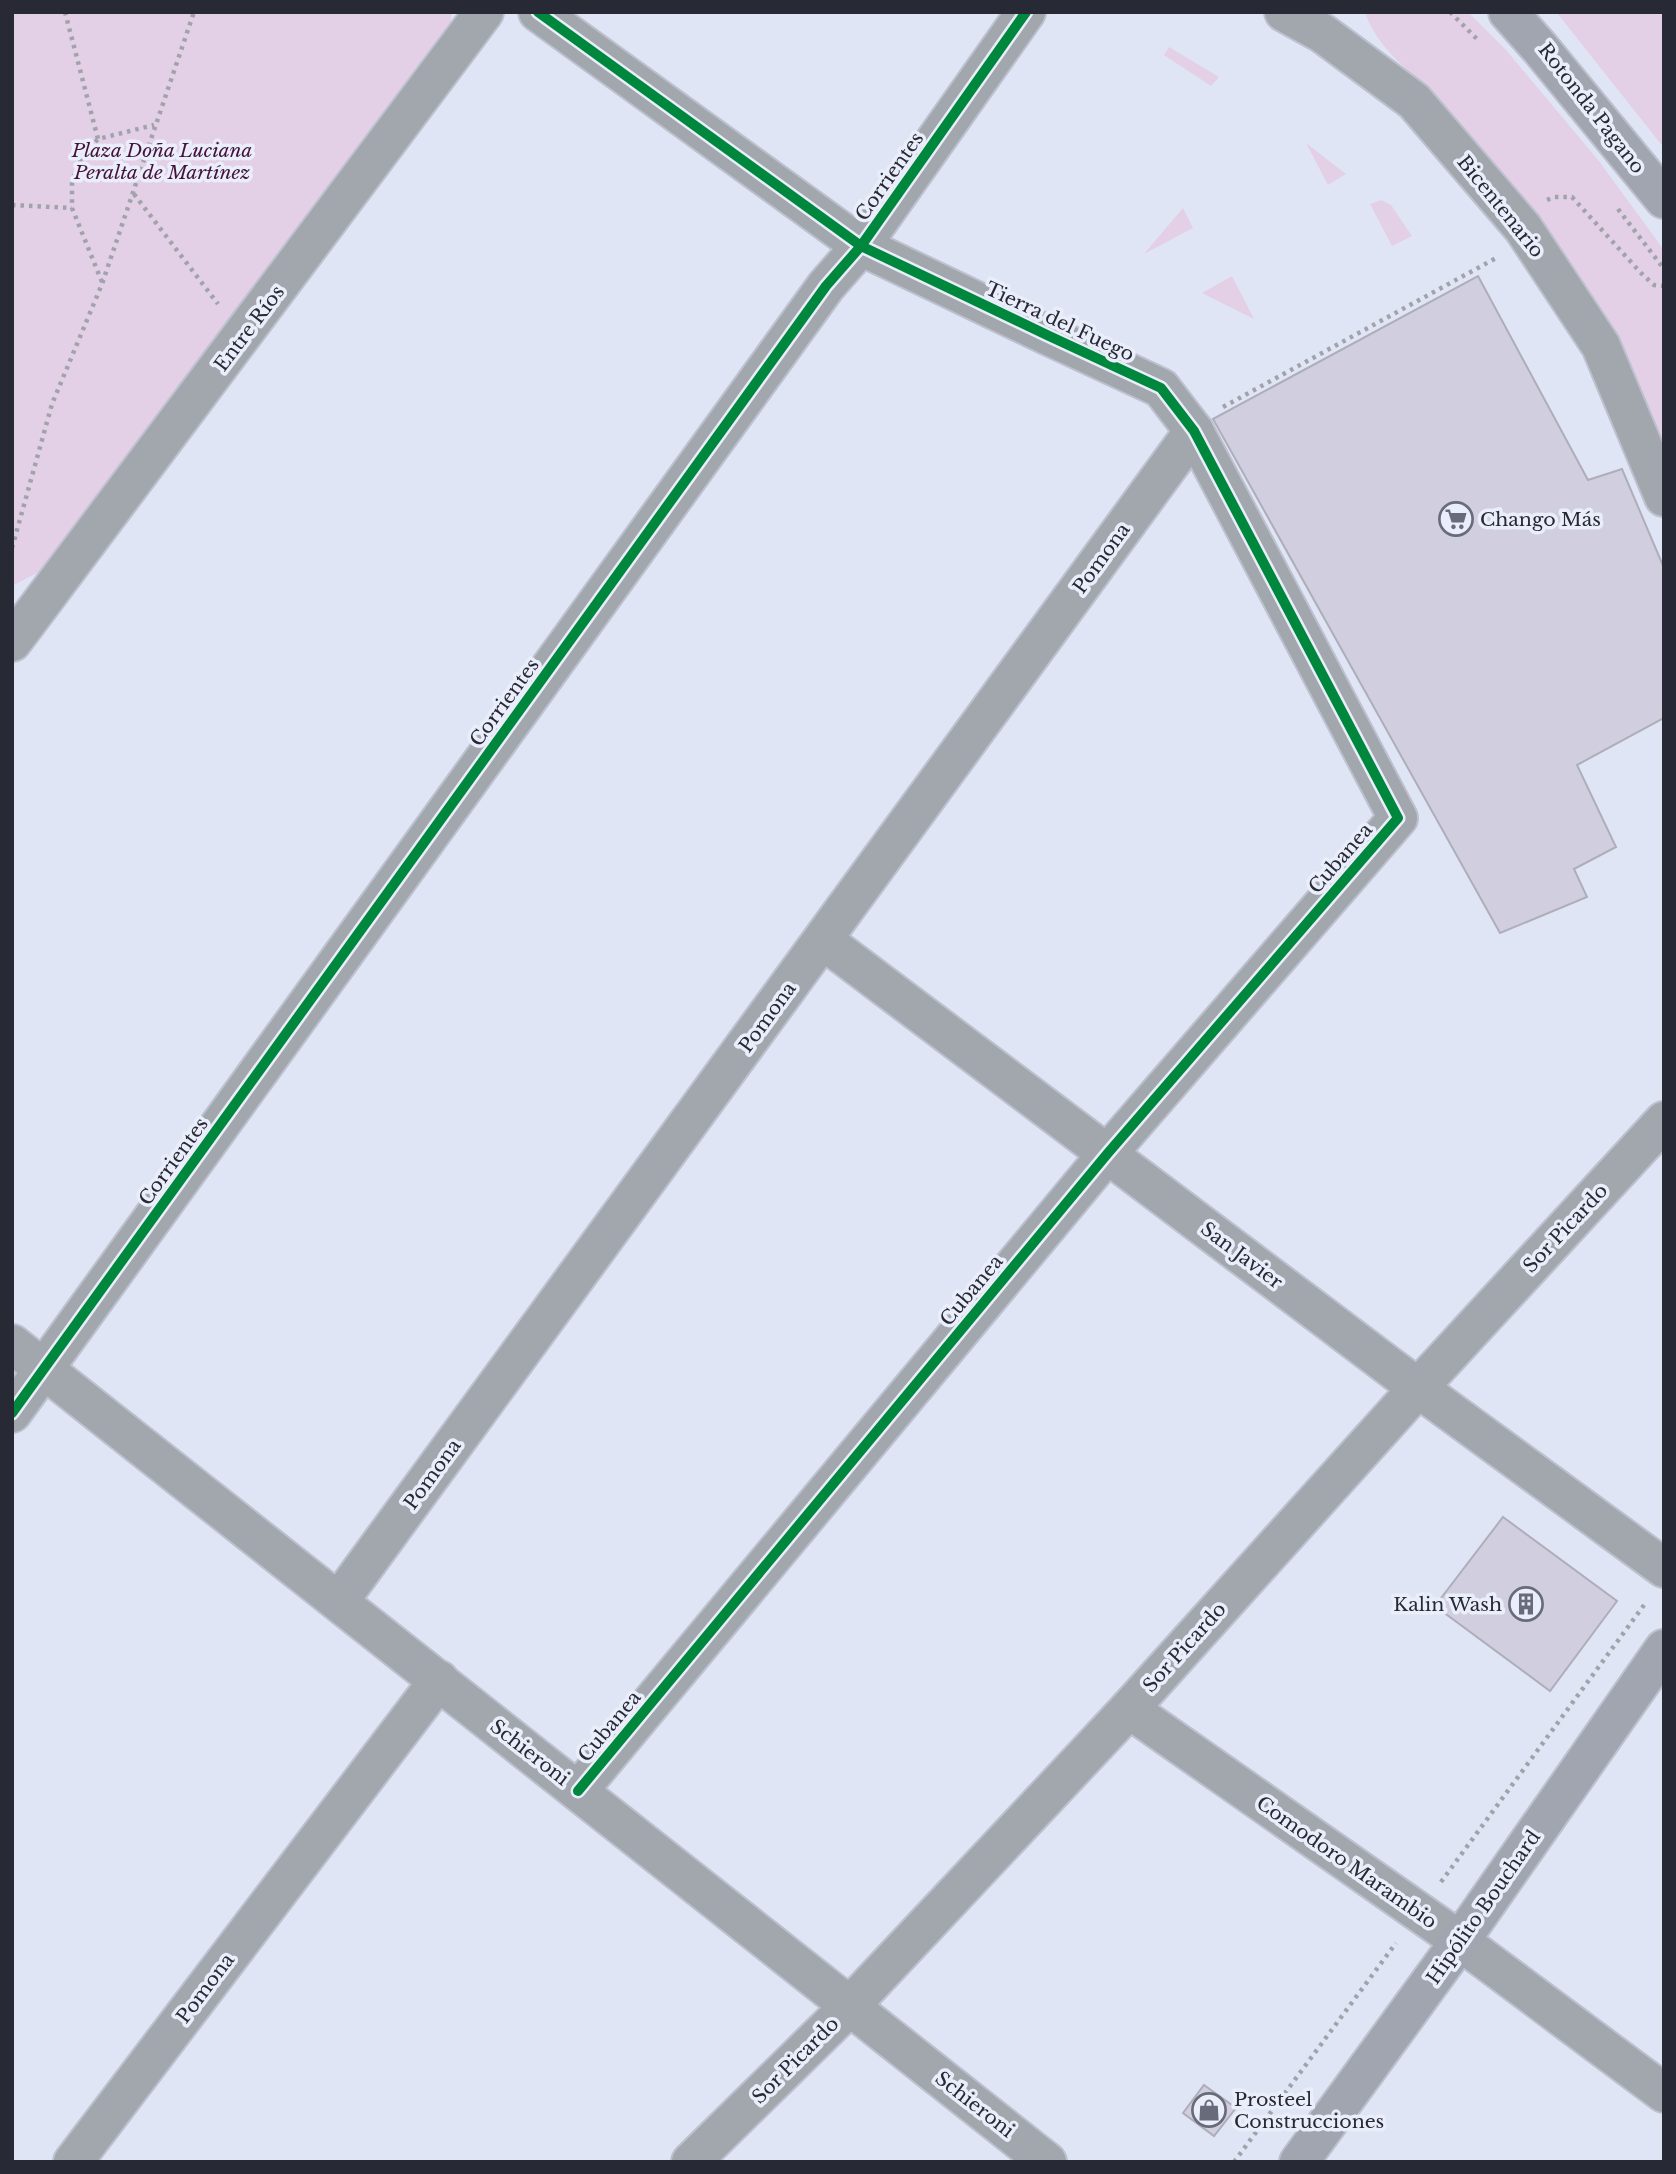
<svg xmlns="http://www.w3.org/2000/svg" width="1676" height="2174" viewBox="0 0 1676 2174" font-family="'Libre Baskerville',serif">
	<style>
		.green { fill: #e3d0e6 }
		.building { fill: #d0cedf; stroke: #aeaebb; stroke-width: 2 }
		.lines { fill: none; stroke-linecap: round; stroke-linejoin: round }
		.street-casing { stroke: #bdc0ce; stroke-width: 42 }
		.secondary-casing { stroke: #bdc0ce; stroke-width: 42 }
		.path { stroke: #a0a4aa; stroke-width: 4.5; stroke-dasharray: 3.5 5; stroke-linecap: butt }
		.street { stroke: #a2a6ad; stroke-width: 38 }
		.secondary { stroke: #a0a5af; stroke-width: 38 }
		.cycleway-casing { stroke: #eaeefa; stroke-width: 15 }
		.cycleway { stroke: #00873e; stroke-width: 10 }
		.labels { text-anchor: middle; stroke-width: 7; stroke-linejoin: round; paint-order: stroke }
		.street-label { font-size: 19px; fill: #272935; stroke: #eaeefa }
		.park-label { font-size: 19px; font-style: italic; fill: #46123b; stroke: #eaeefa }
		.poi-label { font-size: 19px; fill: #272935; stroke: #eaeefa; text-anchor: start }
	</style>
	<rect width="100%" height="100%" fill="#e0e5f6"/>
	<!-- green -->
	<g class="green">
		<polygon points="12,12 452,12 451,21 41,571 12,586"/>
		<path d="M1365,12H1468L1506,50L1599,161L1664,250V461L1430,91C1406,68 1375,45 1365,12Z"/>
		<polygon points="1557,12 1664,12 1664,148 1557,13"/>
		<polygon points="1169,47 1219,77 1211,86 1164,55"/>
		<polygon points="1306,143 1346,174 1328,185"/>
		<polygon points="1381,200 1391,205 1412,236 1392,246 1370,204"/>
		<polygon points="1183,208 1193,228 1144,254"/>
		<polygon points="1232,276 1254,319 1202,293"/>
	</g>
	<!-- building -->
	<g class="building">
		<polygon points="1478,276 1588,480 1622,469 1664,568 1664,718 1577,765 1616,847 1574,869 1587,897 1500,933 1213,419"/>
		<polygon points="1503,1517 1617,1601 1550,1691 1435,1606"/>
		<polygon points="1204,2085 1236,2108 1214,2136 1183,2113"/>
	</g>
	<g class="lines">
		<!-- street casing -->
		<g class="street-casing">
			<g id="street">
				<polyline points="538,12 861,246 1047,335 1161,388 1194,431 1398,818 1108,1153 578,1791"/>
				<polyline points="1284,12 1322,33 1414,101 1523,228 1601,346 1664,497"/>
				<polyline points="12,642 484,12"/>
				<polyline points="823,940 1418,1388 1664,1568"/>
				<polyline points="12,1344 1047,2162"/>
				<polyline points="12,1413 826,286 861,246 1026,12"/>
				<polyline points="339,1601 1194,431"/>
				<polyline points="1129,1709 1460,1941 1664,2093"/>
				<polyline points="73,2162 439,1680"/>
				<polyline points="691,2162 850,2006 1129,1709 1418,1388 1664,1121"/>
			</g>
		</g>
		<!-- secondary casing -->
		<g class="secondary-casing">
			<g id="secondary">
				<polyline points="1508,12 1540,48 1664,199"/>
				<polyline points="1299,2162 1460,1941 1664,1649"/>
			</g>
		</g>
		<!-- path -->
		<g class="path">
			<polyline points="65,12 98,139"/>
			<polyline points="1450,12 1479,41"/>
			<polyline points="134,194 218,304"/>
			<polyline points="1547,200 1554,197 1572,197 1641,273 1654,285 1664,286"/>
			<polyline points="12,205 72,208"/>
			<polyline points="1618,209 1664,269"/>
			<polyline points="102,282 72,208 72,181 82,156 98,139 154,125"/>
			<polyline points="1223,407 1498,257"/>
			<polyline points="12,548 52,404 102,284 194,12"/>
			<polyline points="1441,1882 1647,1601"/>
			<polyline points="1234,2162 1396,1943"/>
		</g>
		<!-- street -->
		<use href="#street" class="street"/>
		<!-- secondary -->
		<use href="#secondary" class="secondary"/>
		<!-- cycleway casing -->
		<g class="cycleway-casing">
			<g id="cycleway">
				<polyline points="538,12 861,246 1047,335 1161,388 1194,431 1398,818 1108,1153 578,1791"/>
				<polyline points="12,1413 826,286 861,246 1026,12"/>
			</g>
		</g>
		<!-- cycleway -->
		<use href="#cycleway" class="cycleway"/>
	</g>
	<!-- icons -->
	<defs>
		<g id="supermarket-ring" transform="scale(1.75)"><circle r="9.5" fill="#eaeefa" stroke="#686b79" stroke-width="1.5"/><path d="M-6-5.5h2.5l.6 2H6L4.5 2H-2.5L-4.4-4H-6ZM-1.5 3.2a1.3 1.3 0 1 0 .1 0ZM3 3.2a1.3 1.3 0 1 0 .1 0Z" fill="#686b79"/></g>
		<g id="building-ring" transform="scale(1.75)"><circle r="9.5" fill="#eaeefa" stroke="#686b79" stroke-width="1.5"/><path d="M-4-6H4V6H1V3H-1V6H-4ZM-2.5-4.3h1.7v1.8h-1.7ZM.8-4.3h1.7v1.8H.8ZM-2.5-1h1.7V.8h-1.7ZM.8-1h1.7V.8H.8Z" fill="#686b79"/></g>
		<g id="shop-ring" transform="scale(1.75)"><circle r="9.5" fill="#eaeefa" stroke="#686b79" stroke-width="1.5"/><path d="M-5-2.5h2.3a2.7 3.5 0 0 1 5.4 0H5L5.5 6h-11ZM-1.5-2.5h3a1.5 2.3 0 0 0-3 0Z" fill="#686b79"/></g>
	</defs>
	<g fill-rule="evenodd">
		<use href="#supermarket-ring" x="1456" y="519"/>
		<use href="#building-ring" x="1526" y="1604"/>
		<use href="#shop-ring" x="1209" y="2110"/>
	</g>
	<g class="labels">
		<!-- street labels -->
		<g class="street-label">
			<text transform="translate(1592 108) rotate(52)" y="7">Rotonda Pagano</text>
			<text transform="translate(889 176) rotate(-55)" y="7">Corrientes</text>
			<text transform="translate(1501 206) rotate(51)" y="7">Bicentenario</text>
			<text transform="translate(1060 321) rotate(25)" y="7">Tierra del Fuego</text>
			<text transform="translate(249 328) rotate(-53)" y="7">Entre Ríos</text>
			<text transform="translate(1101 558) rotate(-54)" y="7">Pomona</text>
			<text transform="translate(504 702) rotate(-54)" y="7">Corrientes</text>
			<text transform="translate(1340 858) rotate(-49)" y="7">Cubanea</text>
			<text transform="translate(767 1017) rotate(-54)" y="7">Pomona</text>
			<text transform="translate(173 1161) rotate(-54)" y="7">Corrientes</text>
			<text transform="translate(1565 1228) rotate(-47)" y="7">Sor Picardo</text>
			<text transform="translate(1242 1255) rotate(37)" y="7">San Javier</text>
			<text transform="translate(971 1290) rotate(-50)" y="7">Cubanea</text>
			<text transform="translate(432 1474) rotate(-54)" y="7">Pomona</text>
			<text transform="translate(1184 1647) rotate(-48)" y="7">Sor Picardo</text>
			<text transform="translate(609 1726) rotate(-50)" y="7">Cubanea</text>
			<text transform="translate(530 1752) rotate(38)" y="7">Schieroni</text>
			<text transform="translate(1347 1862) rotate(35)" y="7">Comodoro Marambio</text>
			<text transform="translate(1483 1907) rotate(-55)" y="7">Hipólito Bouchard</text>
			<text transform="translate(205 1988) rotate(-53)" y="7">Pomona</text>
			<text transform="translate(795 2060) rotate(-45)" y="7">Sor Picardo</text>
			<text transform="translate(975 2104) rotate(38)" y="7">Schieroni</text>
		</g>
		<!-- park labels -->
		<g class="park-label">
			<text x="162" y="157">Plaza Doña Luciana<tspan x="162" dy="22">Peralta de Martínez</tspan></text>
		</g>
		<!-- poi labels -->
		<g class="poi-label">
			<text x="1480" y="526">Chango Más</text>
			<text x="1502" y="1611" text-anchor="end">Kalin Wash</text>
			<text x="1234" y="2106">Prosteel<tspan x="1234" dy="22">Construcciones</tspan></text>
		</g>
	</g>
	<!-- border -->
	<rect width="1676" height="2174" fill="none" stroke="#272935" stroke-width="28"/>
</svg>
